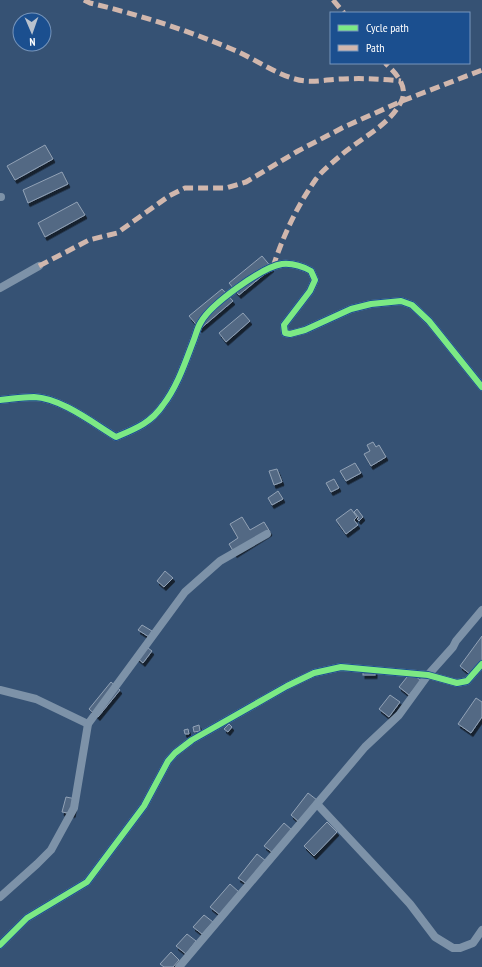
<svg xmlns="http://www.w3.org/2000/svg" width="482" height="967" viewBox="0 0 482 967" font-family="'PT Sans Narrow',sans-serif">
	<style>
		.building { fill: #526984; stroke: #92a2b6; filter: url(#shadow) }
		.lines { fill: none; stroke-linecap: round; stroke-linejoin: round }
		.minor { stroke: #7d92a8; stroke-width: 8 }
		.quiet { stroke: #d1b7ad; stroke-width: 5; stroke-dasharray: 10 5; stroke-linecap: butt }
		.cycleway-casing { stroke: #1b4f8f; stroke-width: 8 }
		.cycleway { stroke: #7ce984; stroke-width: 6 }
	</style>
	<defs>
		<filter id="shadow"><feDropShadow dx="2" dy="3.5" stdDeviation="0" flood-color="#0009"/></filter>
	</defs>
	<rect width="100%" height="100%" fill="#365274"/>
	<!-- building -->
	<g class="building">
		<polygon points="45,145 53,159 15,180 7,166"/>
		<polygon points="62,172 68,184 28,203 23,190"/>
		<polygon points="77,202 85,215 45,237 38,223"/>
		<polygon points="262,256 272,268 239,295 229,283"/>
		<polygon points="222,289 233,301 200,329 189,316"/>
		<polygon points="243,313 250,321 226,342 219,333"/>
		<polygon points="373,442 376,447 379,445 386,457 371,466 364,454 370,451 367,445"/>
		<polygon points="355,463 361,473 346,481 340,471"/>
		<polygon points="277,469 282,482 274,485 269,471"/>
		<polygon points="334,479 339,488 331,492 326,483"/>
		<polygon points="278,491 283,499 272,505 268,498"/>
		<polygon points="351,509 357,517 354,520 358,525 346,534 336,520"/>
		<polygon points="357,509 363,517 359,521 357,519 359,518 354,512"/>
		<polygon points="242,517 250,530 264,522 270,532 235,554 229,544 238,538 230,524"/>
		<polygon points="165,571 173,578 164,587 157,581"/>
		<polygon points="142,625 152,631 149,637 138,630"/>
		<polygon points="482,636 482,660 471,675 460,666"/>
		<polygon points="144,645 152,651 143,663 135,656"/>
		<rect x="363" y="668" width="12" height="7"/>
		<polygon points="411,672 421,681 409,695 399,687"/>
		<polygon points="111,682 120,690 98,717 89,709"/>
		<polygon points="390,695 400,702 389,717 379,709"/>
		<polygon points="476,698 482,702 482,717 471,733 458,724"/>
		<polygon points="229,724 232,727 228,732 224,729"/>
		<polygon points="199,725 200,731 194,732 193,727"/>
		<polygon points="188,729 189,734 185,734 184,730"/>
		<polygon points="308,793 317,800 299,822 291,815"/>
		<polygon points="66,797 76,799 73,814 62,812"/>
		<polygon points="327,822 337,832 314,856 304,846"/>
		<polygon points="284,823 292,830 273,853 264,846"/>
		<polygon points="257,854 266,861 247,884 238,878"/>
		<polygon points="230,884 239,892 220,915 210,907"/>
		<polygon points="204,915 213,922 202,934 193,927"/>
		<polygon points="187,934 196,941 186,954 176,946"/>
		<polygon points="171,952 179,960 173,967 164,967 160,964"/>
	</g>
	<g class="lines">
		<!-- minor -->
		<g class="minor">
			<polyline points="0,197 1,197"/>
			<polyline points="0,288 39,266"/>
			<path d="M0,400C11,399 23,397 34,397C61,398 93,423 116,437C135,429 151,423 163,405C177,387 185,363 193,342C196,335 197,328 201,322C211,304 262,267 282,264C292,263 302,266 311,271L315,280L310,291L284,325L285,333L290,334L305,330L351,309L371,304L401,301L412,305L429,321L482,387"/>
			<polyline points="0,690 36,699 88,724"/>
			<polyline points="317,804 386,878 410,904 435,937 453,948 460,948 473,943 482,930"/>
			<polyline points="0,897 37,864 51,850 74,808 88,724 185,592 220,561 267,534"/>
			<polyline points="0,945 27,918 87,882 144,806 168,761 175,753 192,740 287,686 314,673 341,667 428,675 457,683 467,681 482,664"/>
			<polyline points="179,967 365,747 399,715 428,675 453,647 456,641 482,610"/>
		</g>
		<!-- quiet -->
		<g class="quiet">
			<path d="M84,0L90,3C140,15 187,30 234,50C255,59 274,73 295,79C311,84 327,79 343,79C363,78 381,79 401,81"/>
			<polyline points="333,0 344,13"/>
			<polyline points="39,266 89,240 117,233 169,196 185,188 226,188 246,182 298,151 344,127 402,101 482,70"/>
			<path d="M273,267C283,236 297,206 316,179C322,171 332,163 340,156C359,139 389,126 401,102C409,87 396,73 385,63"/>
		</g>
		<!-- cycleway casing -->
		<g class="cycleway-casing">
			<g id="cycleway">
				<path d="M0,400C11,399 23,397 34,397C61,398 93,423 116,437C135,429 151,423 163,405C177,387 185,363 193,342C196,335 197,328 201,322C211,304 262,267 282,264C292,263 302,266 311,271L315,280L310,291L284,325L285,333L290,334L305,330L351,309L371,304L401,301L412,305L429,321L482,387"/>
				<polyline points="0,945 27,918 87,882 144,806 168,761 175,753 192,740 287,686 314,673 341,667 428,675 457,683 467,681 482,664"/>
			</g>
		</g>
		<!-- cycleway -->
		<use href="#cycleway" class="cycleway"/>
	</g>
	<!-- legend -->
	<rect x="330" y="12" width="140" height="52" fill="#1b4f8f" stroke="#7695bc"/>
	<rect x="338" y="25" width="20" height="6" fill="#7ce984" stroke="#7695bc"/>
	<text x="366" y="32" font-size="12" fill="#ffffff">Cycle path</text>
	<rect x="338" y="45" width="20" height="6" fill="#d1b7ad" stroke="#7695bc"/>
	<text x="366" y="52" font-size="12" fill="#ffffff">Path</text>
	<!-- north arrow -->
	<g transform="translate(32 32) rotate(178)"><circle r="19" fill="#1b4f8f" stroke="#7695bc"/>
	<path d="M0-3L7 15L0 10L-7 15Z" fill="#b9c2ce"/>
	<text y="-6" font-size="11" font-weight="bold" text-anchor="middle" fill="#ffffff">N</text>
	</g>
</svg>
